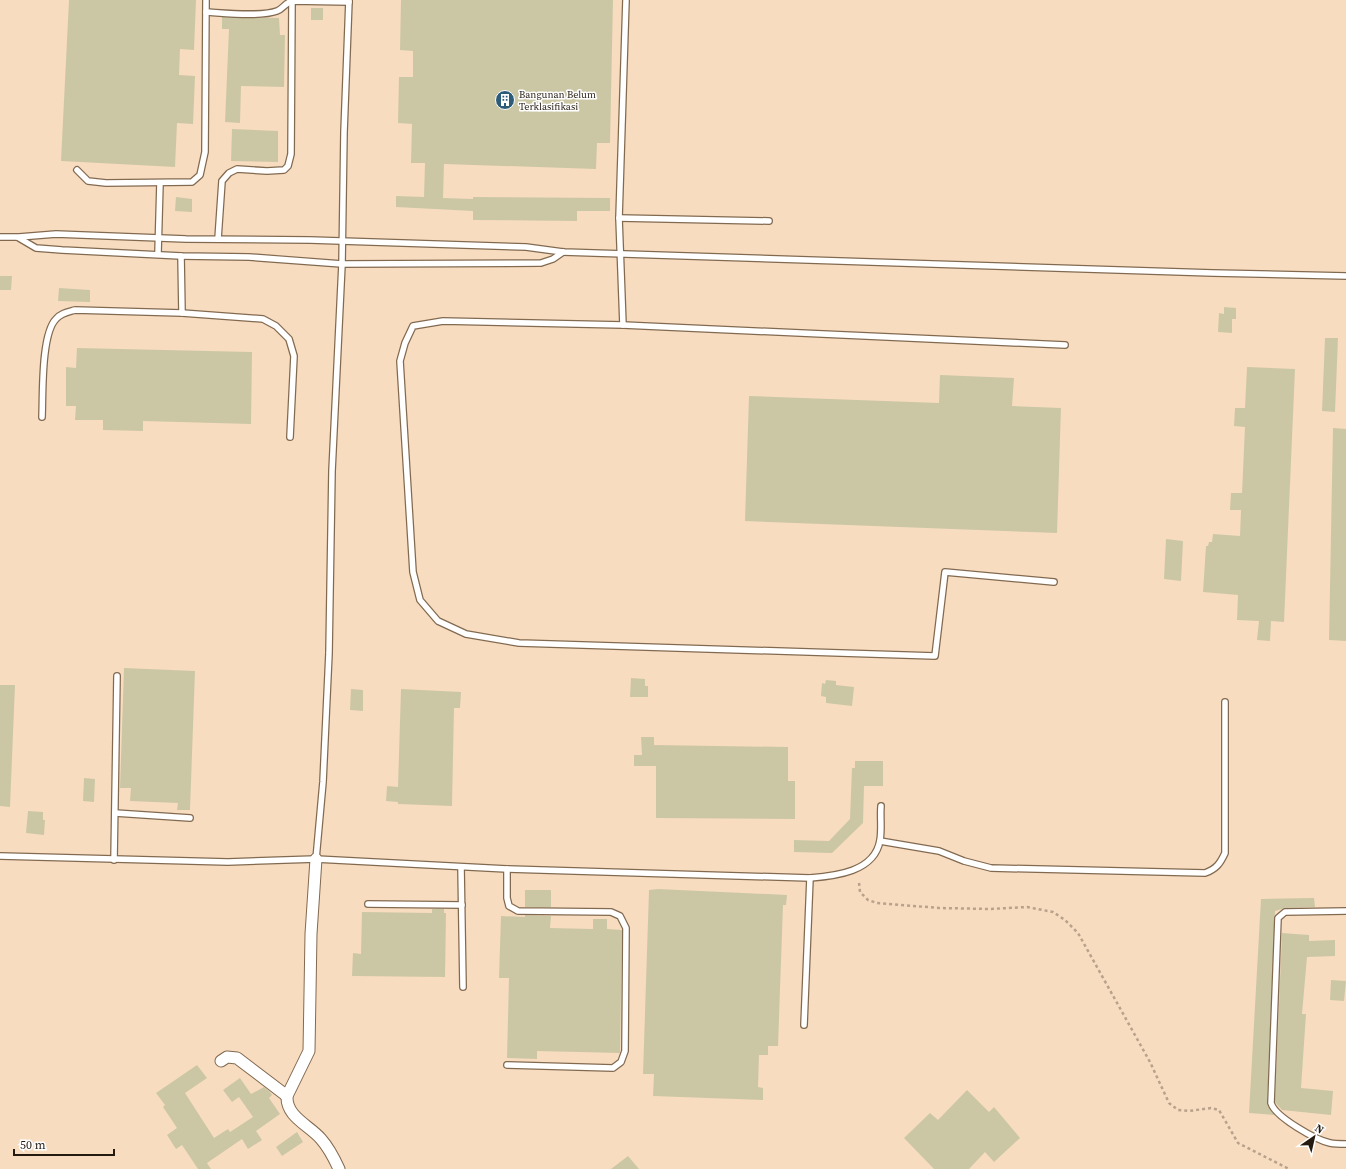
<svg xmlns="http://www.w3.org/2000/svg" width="1346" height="1169" viewBox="0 0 1346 1169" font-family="'Source Serif 4',serif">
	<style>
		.building { fill: #cbc7a4 }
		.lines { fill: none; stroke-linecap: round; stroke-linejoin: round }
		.service-casing { stroke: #826a50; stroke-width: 8 }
		.minor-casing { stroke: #826a50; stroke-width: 13 }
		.path { stroke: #b8a28b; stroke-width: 2.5; stroke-dasharray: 3 3; stroke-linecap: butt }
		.service { stroke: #fff; stroke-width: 5.5 }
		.minor { stroke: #fff; stroke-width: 11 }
		.labels { text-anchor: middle; stroke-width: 3; stroke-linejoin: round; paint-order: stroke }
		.poi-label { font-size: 10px; fill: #241a10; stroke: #fff; text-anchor: start }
	</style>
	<rect width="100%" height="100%" fill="#f8dcc0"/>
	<!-- building -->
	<g class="building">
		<polygon points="69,0 196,0 194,50 180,49 179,75 195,76 193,124 177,123 175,167 61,161"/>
		<polygon points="401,0 613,0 610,143 597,143 596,169 444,164 443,198 473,199 473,197 610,198 610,211 577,211 577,221 473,220 473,211 396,207 396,196 424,197 425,163 411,163 412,124 398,123 399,77 413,77 413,51 400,50"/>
		<rect x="311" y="8" width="12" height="12"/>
		<polygon points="222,17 279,18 280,35 285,35 284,87 241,86 240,123 225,122 229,29 222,29"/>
		<polygon points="232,129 278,131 278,162 231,161"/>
		<polygon points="176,197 192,199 192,212 175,211"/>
		<polygon points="0,276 12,276 11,290 0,290"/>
		<polygon points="59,288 90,290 90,302 58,301"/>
		<polygon points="1224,307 1236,308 1236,319 1232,319 1232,333 1218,332 1219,313 1224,314"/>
		<polygon points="1325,338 1338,338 1335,412 1322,411"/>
		<polygon points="77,348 252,352 251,424 143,421 143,431 103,430 103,420 75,420 76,406 66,406 66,367 76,368"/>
		<polygon points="1247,367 1295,369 1284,622 1271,621 1270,641 1257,640 1259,621 1237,620 1238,595 1203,592 1206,546 1208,546 1209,542 1212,542 1213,534 1240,536 1241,510 1230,510 1231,493 1242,493 1245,427 1234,426 1235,408 1245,408"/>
		<polygon points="940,375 1014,378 1012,406 1061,408 1057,533 745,521 749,396 939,403"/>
		<polygon points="1333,428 1346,429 1346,641 1329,640"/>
		<polygon points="1166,539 1183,541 1181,581 1164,579"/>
		<polygon points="124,668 195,671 190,810 177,810 178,803 130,801 131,788 120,788"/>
		<polygon points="631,678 645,679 645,686 648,686 648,697 630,697"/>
		<polygon points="826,680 836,681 836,685 854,687 852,706 826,703 826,697 821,696 822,683 825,684"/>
		<polygon points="0,685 15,685 10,807 0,806"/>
		<polygon points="351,689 363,690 363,711 350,710"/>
		<polygon points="401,689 461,692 460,708 454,708 452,806 398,804 398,802 386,801 387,786 398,787"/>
		<polygon points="641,737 654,737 654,745 788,747 788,781 795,781 795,819 656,818 656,766 634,766 634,755 642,755"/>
		<polygon points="855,761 883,761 883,786 864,786 863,823 832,853 794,852 794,840 829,841 850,819 852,768 855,768"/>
		<polygon points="84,778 95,779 94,802 83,801"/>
		<polygon points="28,811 43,812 43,820 45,820 44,835 26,833"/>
		<polygon points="658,889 787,895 786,905 783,905 778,1046 768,1046 768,1055 759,1055 758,1087 763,1088 763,1100 653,1096 654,1074 643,1074 649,890"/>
		<rect x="525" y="890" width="26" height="17"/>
		<polygon points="1314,898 1315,907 1285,908 1275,911 1267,1103 1274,1115 1249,1113 1261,899"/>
		<polygon points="432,909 444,909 444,913 446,913 445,977 352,976 353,953 361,954 362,912 432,913"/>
		<polygon points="525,915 551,916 550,928 593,929 593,919 607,919 607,929 622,930 620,1053 537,1051 537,1059 507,1058 509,978 499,978 501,916 525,917"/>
		<polygon points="1282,933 1309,935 1309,941 1335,940 1335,956 1307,957 1302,1014 1306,1014 1301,1088 1333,1091 1331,1115 1282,1110 1275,1102"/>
		<polygon points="1331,980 1346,981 1344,1001 1330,1000"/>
		<polygon points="197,1065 207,1078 185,1093 214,1138 228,1129 230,1132 253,1117 239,1097 232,1102 223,1090 240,1078 251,1094 264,1087 270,1092 272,1095 269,1098 280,1114 256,1131 262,1140 248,1149 242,1139 207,1163 211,1169 198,1169 182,1145 176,1149 167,1135 177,1128 163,1107 165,1105 156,1093"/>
		<polygon points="967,1090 989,1112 994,1107 1020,1138 994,1162 985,1152 969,1169 934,1169 904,1138 930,1113 938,1120"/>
		<polygon points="297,1132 303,1142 282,1156 276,1147"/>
		<polygon points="628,1156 639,1169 611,1169"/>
	</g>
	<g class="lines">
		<!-- service casing -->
		<g class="service-casing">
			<g id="service">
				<path d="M206,12C224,13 261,17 277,11C283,9 285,3 292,1L349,2"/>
				<polyline points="77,170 88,181 106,183 192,182 200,175 205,152 206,0"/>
				<polyline points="619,218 769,221"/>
				<polyline points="0,237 19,237 56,234 186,239 310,240 526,247 563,252 1213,273 1346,276"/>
				<polyline points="19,238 36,248 62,250 181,256 249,257 342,264 541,263 553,259 563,252"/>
				<polyline points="218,239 222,181 229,173 237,169 267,171 284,170 288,166 291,154 292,1"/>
				<polyline points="158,253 160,183"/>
				<polyline points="182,313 263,319 276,326 289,339 294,356 290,437"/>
				<polyline points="623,325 619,218 626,0"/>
				<path d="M42,417C43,395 41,334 56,319C61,313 68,312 75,310L182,313L181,256"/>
				<polyline points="1054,582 945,572 935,656 519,643 466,634 438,621 420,600 413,572 400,361 405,343 413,326 443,321 623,325 1065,345"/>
				<polyline points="115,813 190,818"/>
				<path d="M880,841L939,851L964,861L991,868L1205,873C1216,869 1220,864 1225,853V702"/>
				<path d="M0,856L228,862L316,859L507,869L810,878C835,876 875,872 880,840C882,829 880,817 881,806"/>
				<polyline points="316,859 323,782 329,653 332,471 342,264 344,132 349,0"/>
				<polyline points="114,860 117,676"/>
				<polyline points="461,867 463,987"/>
				<polyline points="368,904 462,905"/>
				<path d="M1346,911L1285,912L1278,918L1271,1103C1275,1117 1316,1140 1330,1143C1335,1144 1341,1144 1346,1144"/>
				<polyline points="804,1025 810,878"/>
				<polyline points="507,1065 613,1068 621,1062 625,1051 626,928 620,916 611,912 518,911 509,906 507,898 507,869"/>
			</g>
		</g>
		<!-- minor casing -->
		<g class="minor-casing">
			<g id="minor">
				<path d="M316,859L311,934L309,1051L287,1096C286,1117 309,1125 321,1139C329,1148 334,1158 339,1169"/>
				<polyline points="221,1061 227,1057 237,1058 287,1096"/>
			</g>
		</g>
		<!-- path -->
		<polyline class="path" points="859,883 860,892 868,900 877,903 939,908 990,909 1027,907 1053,912 1065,920 1078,933 1150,1062 1169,1103 1178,1110 1189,1111 1211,1108 1219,1110 1238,1143 1289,1169"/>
		<!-- service -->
		<use href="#service" class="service"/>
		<!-- minor -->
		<use href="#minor" class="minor"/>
	</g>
	<!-- icons -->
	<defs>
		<g id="building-disc" transform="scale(1)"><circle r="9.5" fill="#2d5c7b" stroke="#fff"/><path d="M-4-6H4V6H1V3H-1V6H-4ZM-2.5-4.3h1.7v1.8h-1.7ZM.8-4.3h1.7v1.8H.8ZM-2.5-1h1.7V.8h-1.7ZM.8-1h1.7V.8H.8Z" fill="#fff"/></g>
	</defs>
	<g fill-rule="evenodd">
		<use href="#building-disc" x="505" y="100"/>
	</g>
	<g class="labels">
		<!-- poi labels -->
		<g class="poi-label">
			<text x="519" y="98">Bangunan Belum<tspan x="519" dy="12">Terklasifikasi</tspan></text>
		</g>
	</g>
	<!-- north arrow -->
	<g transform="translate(1314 1137) rotate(34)" stroke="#ffffff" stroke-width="3" paint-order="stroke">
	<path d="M0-3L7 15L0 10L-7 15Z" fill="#241a10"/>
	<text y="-6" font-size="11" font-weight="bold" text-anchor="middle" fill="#241a10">N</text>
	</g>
	<!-- scale -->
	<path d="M14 1149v6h100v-6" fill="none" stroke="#241a10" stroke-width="2"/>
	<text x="20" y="1149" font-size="12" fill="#241a10" stroke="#ffffff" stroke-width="3" paint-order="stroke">50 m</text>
</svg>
